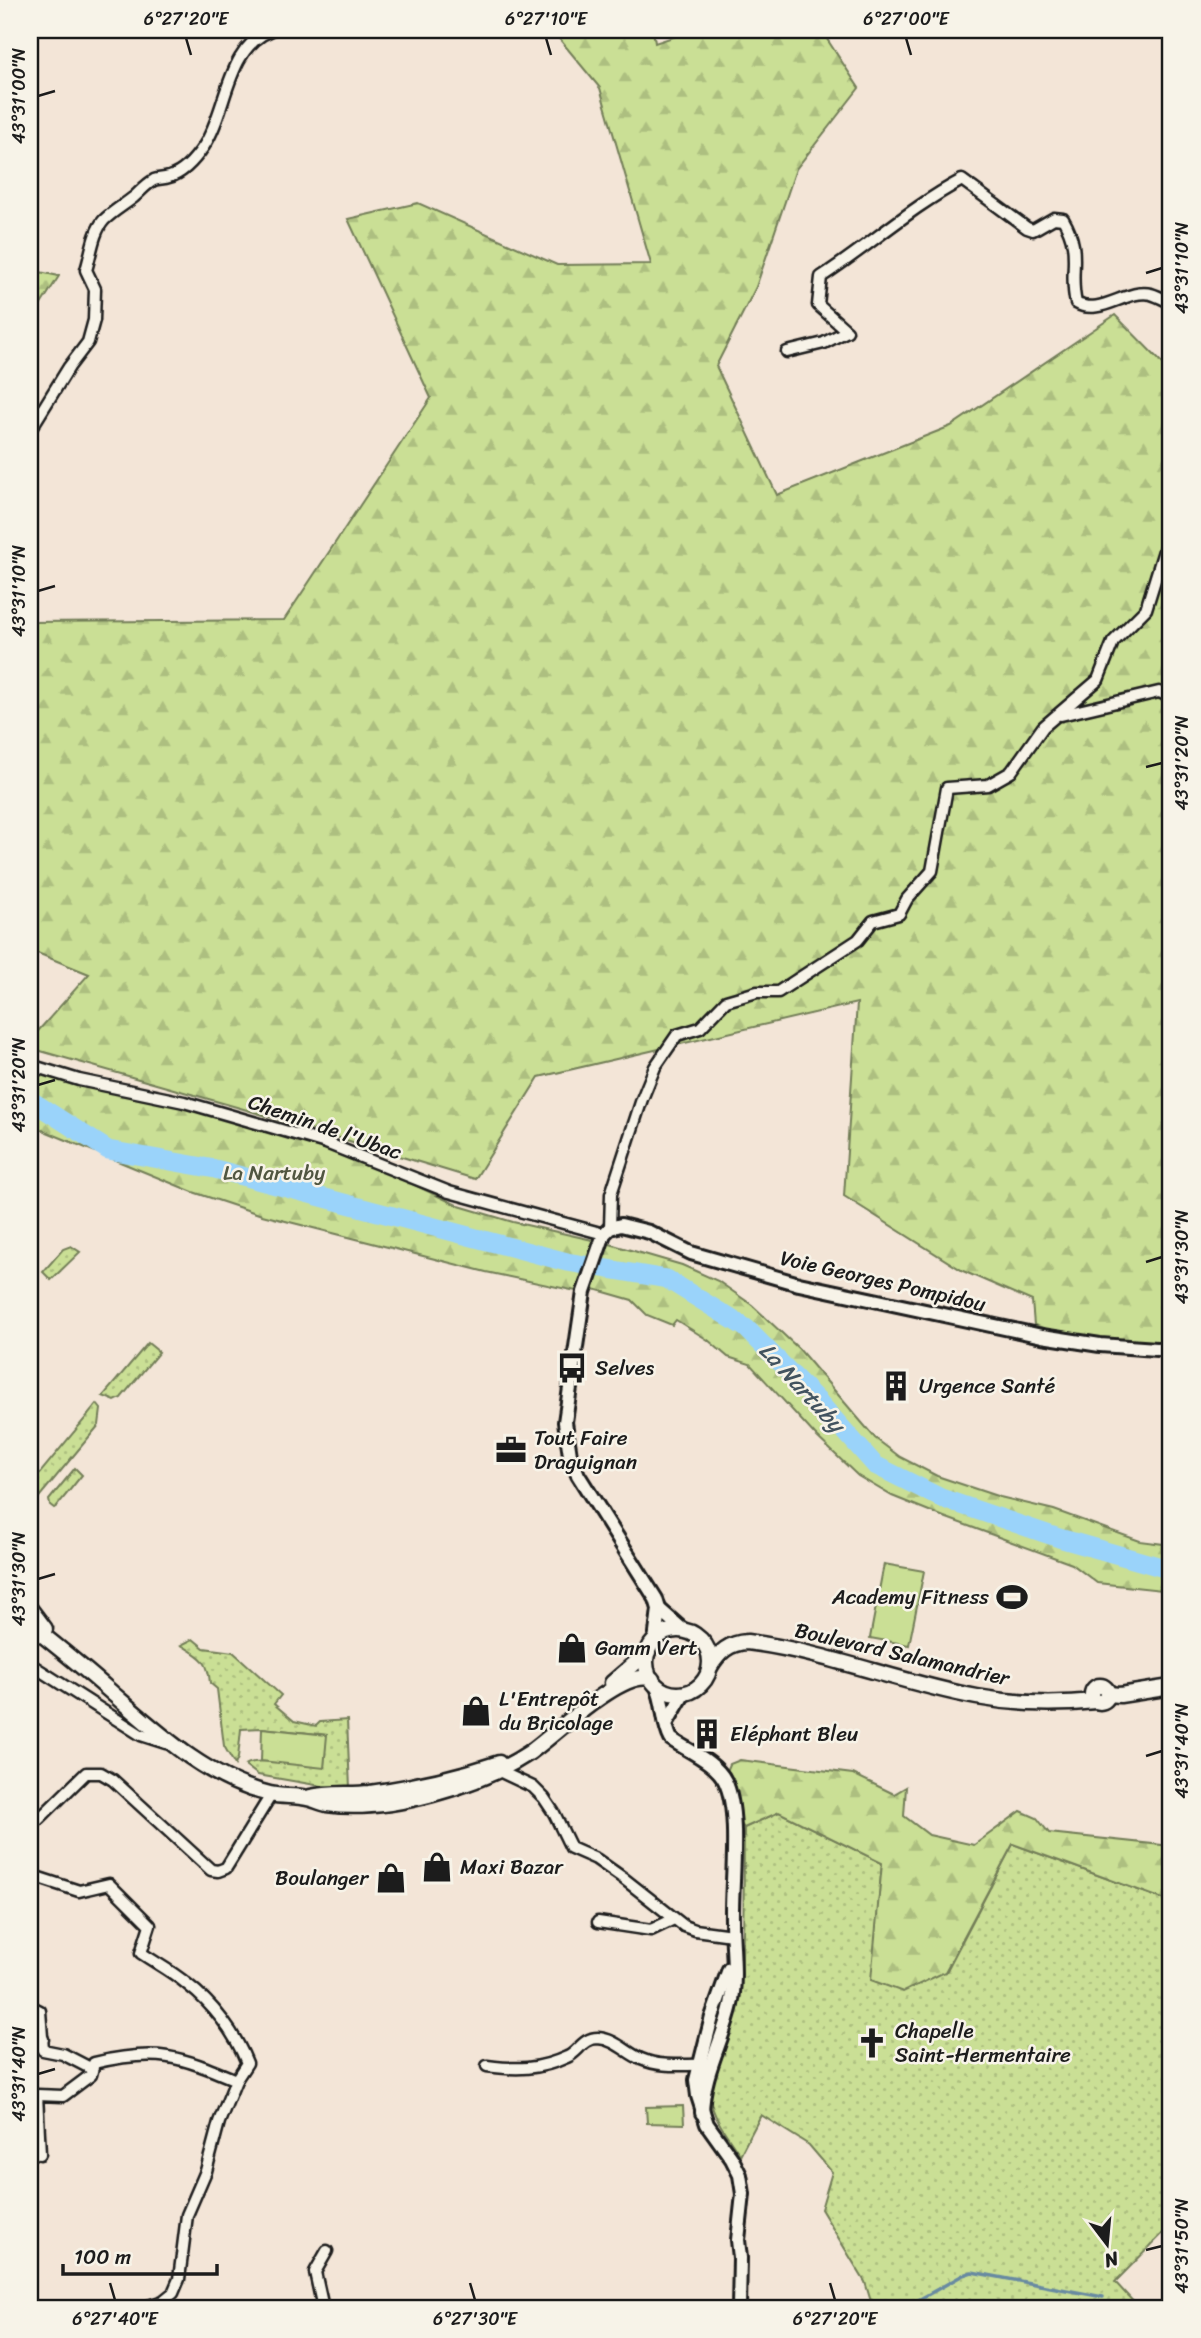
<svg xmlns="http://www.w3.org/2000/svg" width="1201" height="2338" viewBox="0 0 1201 2338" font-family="Sriracha,sans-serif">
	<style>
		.grass { fill: url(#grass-dots); stroke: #737e58; stroke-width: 2 }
		.forest { fill: url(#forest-firs); stroke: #737e58; stroke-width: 2 }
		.pitch { fill: #cadf95; stroke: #737e58; stroke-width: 2 }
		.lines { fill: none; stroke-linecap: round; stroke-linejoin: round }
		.stream { stroke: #688aa1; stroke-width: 3.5 }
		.river { stroke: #9ad3fa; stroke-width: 19 }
		.minor-casing { stroke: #1c1c1c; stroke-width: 15 }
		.tertiary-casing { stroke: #1c1c1c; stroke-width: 18 }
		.secondary-casing { stroke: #1c1c1c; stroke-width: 19 }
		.minor { stroke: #f7f3e8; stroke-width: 10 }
		.tertiary { stroke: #f7f3e8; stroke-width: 12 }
		.secondary { stroke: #f7f3e8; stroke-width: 14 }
		.ticks { fill: none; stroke: #1c1c1c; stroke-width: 2.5 }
		.labels { text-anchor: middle; stroke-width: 5; stroke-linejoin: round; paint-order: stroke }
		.street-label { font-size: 21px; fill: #1c1c1c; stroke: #f7f3e8 }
		.park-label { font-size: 21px; fill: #505640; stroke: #f7f3e8 }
		.poi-label { font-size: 21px; fill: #1c1c1c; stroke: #f7f3e8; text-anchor: start }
		.water-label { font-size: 23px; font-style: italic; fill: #42535f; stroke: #f7f3e8 }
		.neatline { fill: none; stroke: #1c1c1c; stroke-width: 2.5 }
		.ticks-label { font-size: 18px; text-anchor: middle; fill: #1c1c1c }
	</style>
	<defs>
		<pattern id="grass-dots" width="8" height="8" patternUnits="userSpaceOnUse" patternTransform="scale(1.75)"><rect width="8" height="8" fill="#cadf95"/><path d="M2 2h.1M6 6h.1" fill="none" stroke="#adbf80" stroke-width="1.8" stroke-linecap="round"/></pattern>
		<pattern id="forest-firs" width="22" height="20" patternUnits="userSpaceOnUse" patternTransform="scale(1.75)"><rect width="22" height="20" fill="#cadf95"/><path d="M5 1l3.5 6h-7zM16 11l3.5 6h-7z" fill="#adbf80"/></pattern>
	</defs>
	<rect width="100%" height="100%" fill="#f3e5d7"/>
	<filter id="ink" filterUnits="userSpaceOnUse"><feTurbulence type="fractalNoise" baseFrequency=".0143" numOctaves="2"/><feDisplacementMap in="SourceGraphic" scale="14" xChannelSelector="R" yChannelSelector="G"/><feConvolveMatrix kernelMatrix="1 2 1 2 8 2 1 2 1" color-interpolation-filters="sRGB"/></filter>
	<g filter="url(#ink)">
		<!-- grass -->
		<g class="grass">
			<polygon points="71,1246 80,1252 51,1280 43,1272 63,1249"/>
			<polygon points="148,1343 159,1352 121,1398 115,1401 103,1396"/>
			<polygon points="97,1404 101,1409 99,1425 30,1508 30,1485"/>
			<polygon points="75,1468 82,1475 57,1506 54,1508 50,1505 49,1500"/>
			<path d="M193,1639L204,1648L233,1652L281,1695L274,1704L294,1721L316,1726L320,1722L347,1720L350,1788H333L258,1775L245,1765C260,1756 305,1766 324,1767L326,1735L262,1728L241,1729L238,1758L235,1765L224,1746L217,1689L210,1683C208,1659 200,1657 181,1645Z"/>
			<path d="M779,1812L882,1863L872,1980L946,1972L1013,1844L1171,1902V2225L1115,2282L1139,2308H873L865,2282L821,2209L832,2172L809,2145L761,2115L740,2155C727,2134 708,2114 710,2088C711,2061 732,2037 736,2011C746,1951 743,1888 744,1828Z"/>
		</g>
		<!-- forest -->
		<g class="forest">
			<path d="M552,30H653L655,43L694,30H821L859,88L796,169L756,287L716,366L777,495L951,426L1115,315L1171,372V511L1164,536L1171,543V1343C1126,1345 1077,1340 1034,1325L1032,1301L963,1271L844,1196L857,1003L539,1077L475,1179L247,1110L30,1048V1040L89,974L30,950V622L284,620L431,398L348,219L418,203L557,265L651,264L600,88Z"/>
			<polygon points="30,270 59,276 30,322"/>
			<polygon points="30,1065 326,1143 459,1206 513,1222 610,1244 682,1265 718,1281 752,1305 799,1349 875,1438 900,1457 937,1476 1000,1497 1054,1510 1140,1541 1171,1545 1171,1591 1097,1583 1072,1564 944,1517 892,1496 858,1476 815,1435 750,1364 728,1357 708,1340 676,1320 672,1325 647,1315 632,1300 594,1289 576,1291 486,1272 262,1215 193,1192 30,1125"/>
			<polygon points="740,1760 853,1774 894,1794 906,1787 904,1816 929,1835 974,1845 1021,1811 1037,1818 1049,1833 1171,1846 1171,1902 1013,1844 945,1972 903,1992 871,1980 882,1863 779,1812 744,1828 741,1824 735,1793 727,1771 730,1764"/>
		</g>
		<!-- pitch -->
		<g class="pitch">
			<polygon points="884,1564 924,1571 909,1645 870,1638"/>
			<polygon points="262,1728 327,1735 324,1768 261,1761"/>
			<polygon points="683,2106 684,2124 647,2123 646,2107"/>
		</g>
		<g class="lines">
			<!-- stream -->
			<polyline class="stream" points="904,2308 963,2275 972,2272 1103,2297"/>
			<!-- river -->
			<polyline class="river" points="30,1100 108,1150 215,1169 567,1262 667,1279 746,1328 818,1401 875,1465 941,1498 1059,1538 1161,1567 1171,1567"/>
			<!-- minor casing -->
			<g class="minor-casing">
				<g id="minor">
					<path d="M787,352L824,343L847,331L818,305L821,277C869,246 911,207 962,180L1027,228L1033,230L1054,218L1063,219C1083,253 1068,270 1076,303C1100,317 1127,288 1151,294C1158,296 1165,300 1171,303"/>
					<path d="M30,430L69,367L88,342L94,320L95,289L86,270C91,255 93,232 104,220C113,211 124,205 134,197C141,191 145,185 154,180C159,178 164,179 169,177C184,173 196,158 204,146C228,109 226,47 272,30"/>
					<polyline points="1061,715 1159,692 1171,697"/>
					<polyline points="30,1065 79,1080 184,1102 326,1143 449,1192 604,1234"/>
					<polyline points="610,1228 611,1194 642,1099 655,1067 677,1035 700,1028 726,1001 757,992 778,992 858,940 873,921 899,914 907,899 932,871 947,788 988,785 1011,772 1043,727 1098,680 1113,642 1146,609 1171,528"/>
					<polyline points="30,1664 141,1735 166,1743"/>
					<polyline points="499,1771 533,1787 544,1798 554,1813 571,1848 596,1859 623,1878 684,1926 695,1930 732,1935"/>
					<polyline points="36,1822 86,1773 101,1773 113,1780 211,1870 218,1871 226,1868 271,1795"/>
					<path d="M30,1875L79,1891L109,1884L150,1925L141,1953C156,1963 173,1972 187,1984C213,2004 235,2033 247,2063L236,2080L219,2122L206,2171L187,2215L179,2279L173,2293L163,2301L142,2308"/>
					<polyline points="598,1922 651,1930 674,1919"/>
					<polyline points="30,2006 40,2011 43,2050 63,2054 92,2069"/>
					<polyline points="30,2037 43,2039"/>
					<path d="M487,2066C516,2070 539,2070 567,2057C579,2052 582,2038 598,2038C615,2039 627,2053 641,2059C662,2068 684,2064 706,2065"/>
					<path d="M40,2154L37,2095L63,2096L91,2075L94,2063C157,2048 179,2056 236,2080"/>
					<polyline points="323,2308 315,2272 327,2251"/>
				</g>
			</g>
			<!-- tertiary casing -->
			<g class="tertiary-casing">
				<g id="tertiary">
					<polyline points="659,1609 684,1631"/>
					<polyline points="655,1641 659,1609 656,1599 578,1475 570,1455 565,1422 584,1292 604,1234 610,1228 621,1225 649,1232 691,1253 799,1284 1042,1336 1100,1345 1171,1350"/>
					<path d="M656,1685C665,1702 662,1722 671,1739C688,1751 716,1762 725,1781C741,1813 731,1883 732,1920C732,1947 737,1978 731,2005C722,2043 703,2073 702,2113"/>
					<polyline points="666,1724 684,1693"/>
					<polyline points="729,1969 712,2017 696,2080 698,2096 707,2124 732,2159 740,2175 743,2194 738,2240 740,2258 739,2308"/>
				</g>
			</g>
			<!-- secondary casing -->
			<g class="secondary-casing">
				<g id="secondary">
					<polyline points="30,1609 45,1629"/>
					<path d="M30,1625C58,1647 85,1669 111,1692C158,1733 208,1780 270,1794C282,1797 295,1795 307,1798C314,1799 320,1803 327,1804C387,1813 479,1786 529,1753C554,1736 623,1667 652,1679"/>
					<circle cx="678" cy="1662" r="32"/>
					<path d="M710,1667C719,1652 729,1643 747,1642C826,1652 900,1683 977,1697C1015,1704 1057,1705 1095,1701"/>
					<polyline points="612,1683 648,1652"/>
					<circle cx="1100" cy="1694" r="8"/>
					<polyline points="1108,1694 1120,1695 1171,1687"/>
					<path d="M310,1797C330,1793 350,1795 370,1793C413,1787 458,1777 499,1763"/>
				</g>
			</g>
			<!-- minor -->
			<use href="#minor" class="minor"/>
			<!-- tertiary -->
			<use href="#tertiary" class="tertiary"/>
			<!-- secondary -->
			<use href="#secondary" class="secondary"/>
		</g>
	</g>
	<!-- ticks -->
	<path class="ticks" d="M186,38L191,55M546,38L551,55M906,38L911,55M38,96L55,91M1146,273L1162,268M38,591L55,586M1146,767L1162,763M38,1085L55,1080M1146,1262L1162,1257M38,1579L55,1574M1146,1756L1162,1751M38,2074L55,2069M1146,2250L1162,2246M110,2283L115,2300M470,2283L475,2300M830,2283L835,2300"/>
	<!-- icons -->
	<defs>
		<g id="bus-bare" transform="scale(2.415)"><path d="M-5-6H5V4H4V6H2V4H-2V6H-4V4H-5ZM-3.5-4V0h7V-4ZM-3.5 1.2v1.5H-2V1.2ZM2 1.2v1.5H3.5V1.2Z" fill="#1c1c1c" stroke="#f7f3e8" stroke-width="2.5" paint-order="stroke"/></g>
		<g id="building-bare" transform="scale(2.415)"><path d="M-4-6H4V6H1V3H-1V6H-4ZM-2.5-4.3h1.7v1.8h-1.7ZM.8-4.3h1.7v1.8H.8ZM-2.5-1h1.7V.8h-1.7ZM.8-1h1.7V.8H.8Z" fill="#1c1c1c" stroke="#f7f3e8" stroke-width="2.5" paint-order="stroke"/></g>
		<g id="office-bare" transform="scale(2.415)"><path d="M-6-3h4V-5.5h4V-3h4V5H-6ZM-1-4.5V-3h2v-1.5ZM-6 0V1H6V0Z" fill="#1c1c1c" stroke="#f7f3e8" stroke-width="2.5" paint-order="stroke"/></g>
		<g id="stadium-bare" transform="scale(2.415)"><path d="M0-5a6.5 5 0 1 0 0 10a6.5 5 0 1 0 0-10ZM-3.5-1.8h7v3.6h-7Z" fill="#1c1c1c" stroke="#f7f3e8" stroke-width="2.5" paint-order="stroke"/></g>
		<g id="shop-bare" transform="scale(2.415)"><path d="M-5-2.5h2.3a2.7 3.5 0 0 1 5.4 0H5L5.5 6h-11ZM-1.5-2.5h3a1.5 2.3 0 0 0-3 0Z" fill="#1c1c1c" stroke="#f7f3e8" stroke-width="2.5" paint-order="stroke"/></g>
		<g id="church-bare" transform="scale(2.415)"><path d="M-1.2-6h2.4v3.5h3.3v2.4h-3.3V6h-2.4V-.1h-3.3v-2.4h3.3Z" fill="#1c1c1c" stroke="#f7f3e8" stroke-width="2.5" paint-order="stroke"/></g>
	</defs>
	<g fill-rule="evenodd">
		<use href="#bus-bare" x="572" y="1368"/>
		<use href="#building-bare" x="896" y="1386"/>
		<use href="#office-bare" x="511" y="1450"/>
		<use href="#stadium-bare" x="1012" y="1597"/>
		<use href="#shop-bare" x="572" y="1648"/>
		<use href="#shop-bare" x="476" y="1711"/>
		<use href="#building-bare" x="707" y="1734"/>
		<use href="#shop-bare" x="437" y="1867"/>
		<use href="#shop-bare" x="391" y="1878"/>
		<use href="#church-bare" x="872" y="2043"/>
	</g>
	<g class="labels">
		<!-- street labels -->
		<g class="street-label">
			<text transform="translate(325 1127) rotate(19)" y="7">Chemin de l'Ubac</text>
			<text transform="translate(883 1281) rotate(13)" y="7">Voie Georges Pompidou</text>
			<text transform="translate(902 1654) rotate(13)" y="7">Boulevard Salamandrier</text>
		</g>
		<!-- park labels -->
		<g class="park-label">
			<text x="274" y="1180">La Nartuby</text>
		</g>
		<!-- poi labels -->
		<g class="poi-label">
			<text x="595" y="1375">Selves</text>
			<text x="919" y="1393">Urgence Santé</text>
			<text x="534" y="1445">Tout Faire<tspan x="534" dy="24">Draguignan</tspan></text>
			<text x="989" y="1604" text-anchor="end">Academy Fitness</text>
			<text x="595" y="1655">Gamm Vert</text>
			<text x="499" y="1706">L'Entrepôt<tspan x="499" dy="24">du Bricolage</tspan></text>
			<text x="730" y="1741">Eléphant Bleu</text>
			<text x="460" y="1874">Maxi Bazar</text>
			<text x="368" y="1885" text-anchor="end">Boulanger</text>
			<text x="895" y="2038">Chapelle<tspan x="895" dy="24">Saint-Hermentaire</tspan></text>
		</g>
		<!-- water labels -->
		<g class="water-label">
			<text transform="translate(802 1387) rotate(47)" y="8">La Nartuby</text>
		</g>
	</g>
	<!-- margin -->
	<rect width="1201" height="2338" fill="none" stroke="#f7f3e8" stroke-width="77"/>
	<!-- north arrow -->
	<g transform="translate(1107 2244) rotate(164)" stroke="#f7f3e8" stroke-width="5" paint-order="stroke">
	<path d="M0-5L12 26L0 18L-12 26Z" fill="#1c1c1c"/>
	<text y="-10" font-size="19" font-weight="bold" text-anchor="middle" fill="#1c1c1c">N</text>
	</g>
	<!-- scale -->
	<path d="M63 2264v10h154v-10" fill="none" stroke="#1c1c1c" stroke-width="3.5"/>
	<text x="74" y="2264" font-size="21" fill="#1c1c1c" stroke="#f7f3e8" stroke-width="5" paint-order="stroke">100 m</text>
	<rect x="38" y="38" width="1124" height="2262" class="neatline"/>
	<g class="ticks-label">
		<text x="186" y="25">6°27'20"E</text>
		<text x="546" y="25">6°27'10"E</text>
		<text x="906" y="25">6°27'00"E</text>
		<text transform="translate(19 96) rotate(-90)" y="6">43°31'00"N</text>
		<text transform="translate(1182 268) rotate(-90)" y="6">43°31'10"N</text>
		<text transform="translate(19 591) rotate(-90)" y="6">43°31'10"N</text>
		<text transform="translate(1182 763) rotate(-90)" y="6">43°31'20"N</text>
		<text transform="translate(19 1085) rotate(-90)" y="6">43°31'20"N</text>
		<text transform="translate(1182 1257) rotate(-90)" y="6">43°31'30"N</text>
		<text transform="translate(19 1579) rotate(-90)" y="6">43°31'30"N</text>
		<text transform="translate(1182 1751) rotate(-90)" y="6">43°31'40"N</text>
		<text transform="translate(19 2074) rotate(-90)" y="6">43°31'40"N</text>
		<text transform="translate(1182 2246) rotate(-90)" y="6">43°31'50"N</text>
		<text x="115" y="2325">6°27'40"E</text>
		<text x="475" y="2325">6°27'30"E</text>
		<text x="835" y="2325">6°27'20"E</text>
	</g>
</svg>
